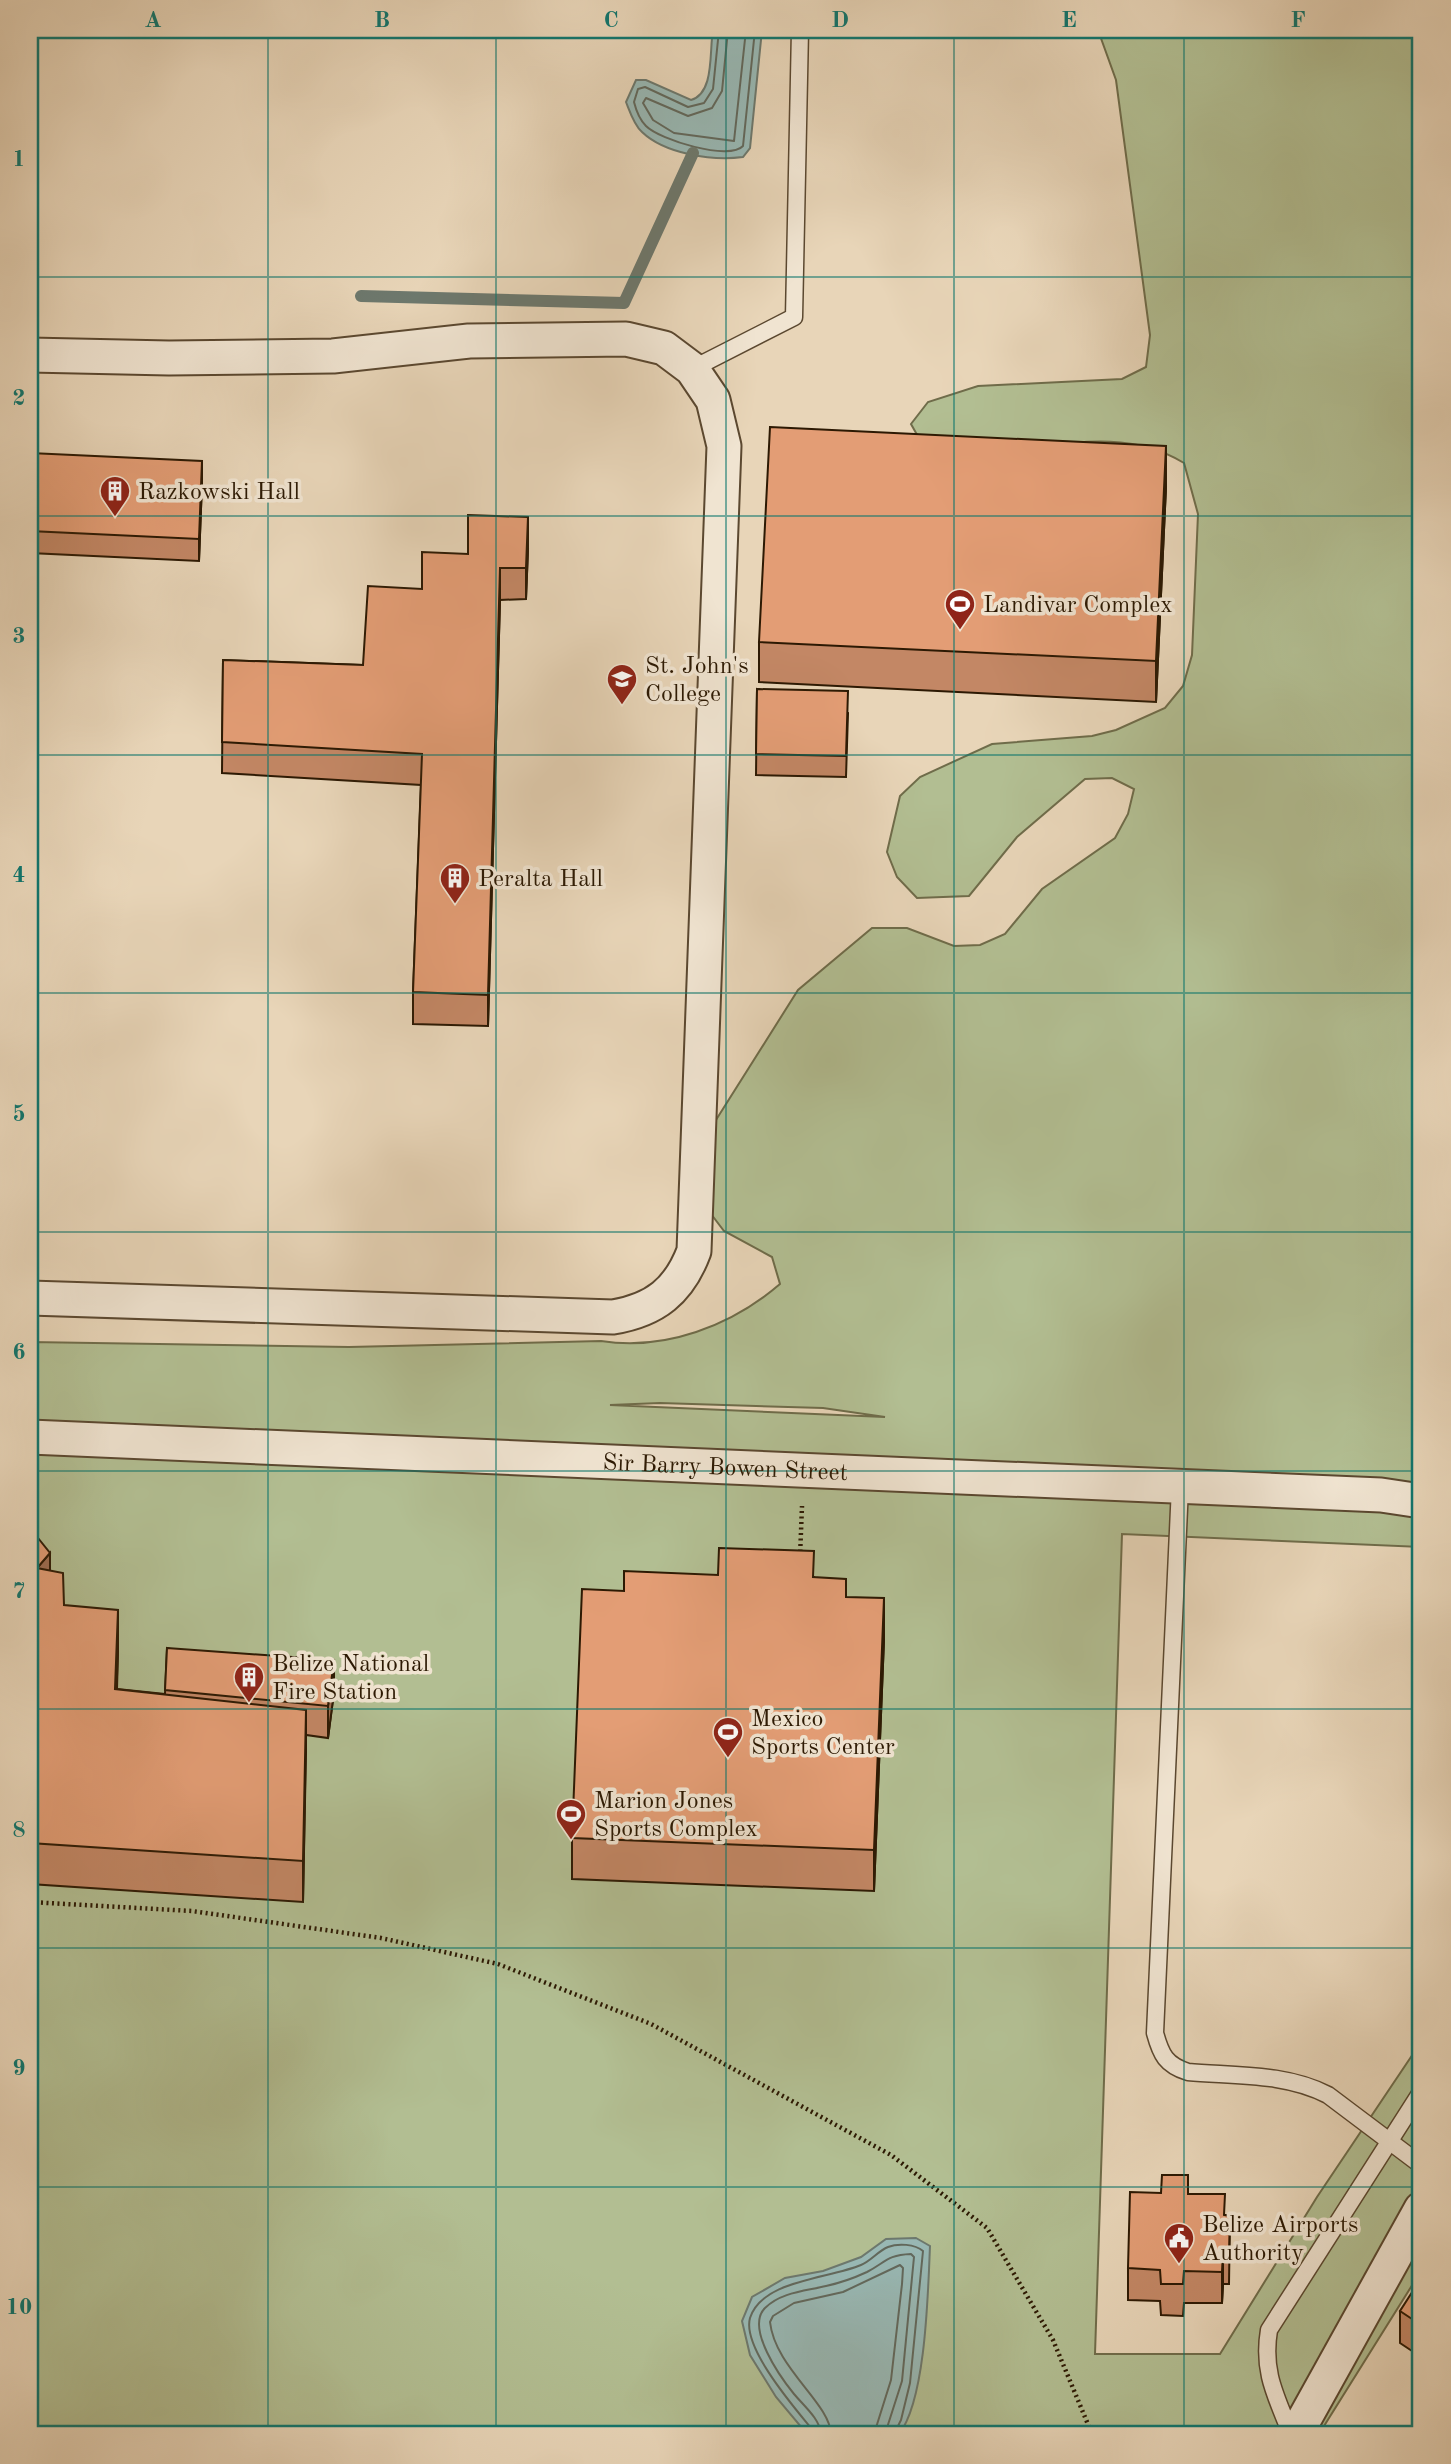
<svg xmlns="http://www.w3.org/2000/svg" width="1451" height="2464" viewBox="0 0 1451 2464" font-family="'Old Standard TT',serif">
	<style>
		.green { fill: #b2be92; stroke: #6f6c4a; stroke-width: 2; fill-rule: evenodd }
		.water { fill: #98b8b4; stroke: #6d786d; stroke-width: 2 }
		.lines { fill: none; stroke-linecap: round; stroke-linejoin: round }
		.shore { stroke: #62685c; stroke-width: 2 }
		.stream { stroke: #6d786d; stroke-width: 12 }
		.lane-casing { stroke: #5b4830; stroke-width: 19 }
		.street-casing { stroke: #5b4830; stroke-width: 37 }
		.path { stroke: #2c1903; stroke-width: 4.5; stroke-dasharray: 2 3.5; stroke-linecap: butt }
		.lane { stroke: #f0e4d1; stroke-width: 16 }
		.street { stroke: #f0e4d1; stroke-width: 33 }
		.wall { fill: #c38765; stroke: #2c1903; stroke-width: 2 }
		.shaded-wall { fill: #9f6e52; stroke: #2c1903; stroke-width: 2 }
		.building { fill: #e39d75; stroke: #2c1903; stroke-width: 2 }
		.grid { fill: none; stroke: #0f766e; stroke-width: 2; stroke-opacity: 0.55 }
		.labels { text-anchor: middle; stroke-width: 7; stroke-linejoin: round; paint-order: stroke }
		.poi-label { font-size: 24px; fill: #2c1903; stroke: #f0e4d1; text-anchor: start }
		.street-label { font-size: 24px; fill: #2c1903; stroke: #f0e4d1 }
		.neatline { fill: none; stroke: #0f766e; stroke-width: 2.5 }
		.grid-label { font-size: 23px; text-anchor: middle; font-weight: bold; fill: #0f766e }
	</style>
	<rect width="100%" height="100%" fill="#e8d5b8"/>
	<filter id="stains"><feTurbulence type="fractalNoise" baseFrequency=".00286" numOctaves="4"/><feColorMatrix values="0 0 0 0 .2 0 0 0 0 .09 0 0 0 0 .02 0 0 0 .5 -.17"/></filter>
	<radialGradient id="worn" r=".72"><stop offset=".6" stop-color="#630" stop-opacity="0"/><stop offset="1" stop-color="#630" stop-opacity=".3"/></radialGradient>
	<!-- green -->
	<path class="green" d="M1098,30H1421V1547L1122,1534L1095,2354H1220L1317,2197L1421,2042V2271L1319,2434H30V1342L349,1347L601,1341C665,1351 731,1326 780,1284L772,1257L724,1231L708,1210L709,1131L798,990L872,928H907L954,946L980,945L1005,934L1042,889L1115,838L1128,814L1134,789L1112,778L1085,779L1017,837L969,896L917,898L897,877L887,852L900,796L920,777L992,744L1092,736L1116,730L1165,708L1183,686L1192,655L1198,514L1184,463C1102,413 1010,469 925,449L911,424L928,402L978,386L1122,379L1146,367L1150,335L1116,80ZM660,1403L823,1408L885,1417L610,1405Z"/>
	<!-- water -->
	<g class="water">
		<path d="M713,30H762L750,148L743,157C712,161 665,154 642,132C634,125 630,112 626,102L636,80H646L691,100C715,93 709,51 713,30Z"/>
		<path d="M916,2238L930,2246C928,2291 926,2400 899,2434H807L776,2397L750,2355L742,2321L752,2297L785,2278L823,2271L861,2257L886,2239Z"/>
	</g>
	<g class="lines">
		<!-- shore -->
		<g class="shore">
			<path d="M719,30L713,89L704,103L688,107L645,87L638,89L634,102C636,110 640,120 646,126C660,140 729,161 743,146L755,30"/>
			<polyline points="728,30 722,91 712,108 688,116 646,98 643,103 653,120 674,133 734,141 746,30"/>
			<path d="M812,2434L811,2428C793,2406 742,2347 750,2318C762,2280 828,2279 861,2265C871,2261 878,2251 888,2247C898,2243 915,2244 923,2251L910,2383L901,2420L894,2434"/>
			<path d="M821,2434C820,2419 804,2406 794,2394C781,2378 745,2328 765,2308C781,2292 806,2291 826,2286C840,2283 854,2278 867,2272C886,2262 887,2255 911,2254L914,2257L902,2381L885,2434"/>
			<path d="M831,2434C830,2403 775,2368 770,2322L773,2316L794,2303L843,2292L900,2265L903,2268L902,2284L891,2380L874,2434"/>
		</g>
		<!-- stream -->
		<polyline class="stream" points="361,296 624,303 693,153"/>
		<!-- lane casing -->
		<g class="lane-casing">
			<g id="lane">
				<polyline points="692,369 794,317 800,30"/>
				<path d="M1180,1487L1155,2033C1161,2055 1166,2065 1188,2072C1235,2076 1286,2073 1328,2095L1421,2165"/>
				<path d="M1291,2434C1276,2396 1262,2372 1269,2330L1421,2092"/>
			</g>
		</g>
		<!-- street casing -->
		<g class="street-casing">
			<g id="street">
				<path d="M30,355L169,358L333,356L469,341L626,339L664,348L692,369L713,400L724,446L694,1251C679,1291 655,1310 613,1317L30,1298"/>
				<path id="s1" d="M30,1437L1381,1495L1421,1501"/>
				<polyline points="1296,2434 1421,2209"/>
			</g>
		</g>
		<!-- path -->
		<g class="path">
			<polyline points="800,1557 802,1506"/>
			<polyline points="30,1902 192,1911 381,1938 498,1964 651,2024 891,2155 987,2228 1053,2340 1092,2434"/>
		</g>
		<!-- lane -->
		<use href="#lane" class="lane"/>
		<!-- street -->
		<use href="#street" class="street"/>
	</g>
	<!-- wall -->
	<g class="wall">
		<polygon points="30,453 202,483 199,561 30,553"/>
		<polygon points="1166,487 1156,702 759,682 759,642"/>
		<polygon points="528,549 526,599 500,600 488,1026 413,1024 413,992 421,785 222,773 223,660 363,665 422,589"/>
		<polygon points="757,689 848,713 846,777 756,775"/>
		<polygon points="30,1528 64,1605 118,1650 117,1689 165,1694 167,1648 334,1692 328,1738 306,1735 303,1902 30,1884"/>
		<polygon points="718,1575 814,1577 846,1597 884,1639 874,1891 572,1879 572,1838 624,1591"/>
		<polygon points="1188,2194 1225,2215 1230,2216 1229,2284 1223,2284 1222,2303 1184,2303 1183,2316 1161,2315 1160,2301 1128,2300 1128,2268"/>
		<polygon points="1421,2285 1421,2357 1400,2343 1400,2311"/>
	</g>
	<!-- shaded-wall -->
	<g class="shaded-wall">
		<polygon points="1166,446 1166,487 1156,702 1156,661"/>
		<polygon points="202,461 202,483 199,561 199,539"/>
		<polygon points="528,517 528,549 526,599 526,568"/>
		<polygon points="500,568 500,600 488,1026 488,995"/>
		<polygon points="50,1553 50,1594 37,1568"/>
		<polygon points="884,1598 884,1639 874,1891 874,1850"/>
		<polygon points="118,1610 118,1650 115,1730 115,1689"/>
		<polygon points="334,1660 334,1692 328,1738 328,1706"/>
		<polygon points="306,1710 306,1751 303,1902 303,1861"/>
		<polygon points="1223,2252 1223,2284 1222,2303 1222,2272"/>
	</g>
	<!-- building -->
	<g class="building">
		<polygon points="770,427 1166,446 1156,661 759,642"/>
		<polygon points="30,453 202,461 199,539 30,531"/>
		<polygon points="468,515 528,517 526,568 500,568 488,995 413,992 422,754 222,742 223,660 363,665 368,586 422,589 422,552 468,554"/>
		<polygon points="757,689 848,691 846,756 756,754"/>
		<polygon points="30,1528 50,1553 37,1568 63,1573 64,1605 118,1610 115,1689 306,1710 303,1861 30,1843"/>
		<polygon points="719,1548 814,1551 813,1577 846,1579 846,1597 884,1598 874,1850 572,1838 582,1589 624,1591 624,1571 718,1575"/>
		<polygon points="167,1648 334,1660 328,1706 165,1690"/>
		<polygon points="1162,2175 1188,2175 1188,2194 1225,2194 1224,2215 1230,2216 1229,2252 1223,2252 1222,2272 1184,2271 1183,2284 1161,2284 1160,2270 1128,2268 1130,2192 1161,2193"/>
		<polygon points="1418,2283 1421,2285 1421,2325 1400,2311"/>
	</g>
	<!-- grid -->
	<path class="grid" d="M268,30V2434M496,30V2434M726,30V2434M954,30V2434M1184,30V2434M30,277H1421M30,516H1421M30,755H1421M30,993H1421M30,1232H1421M30,1471H1421M30,1709H1421M30,1948H1421M30,2187H1421"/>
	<!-- icons -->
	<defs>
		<g id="building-pin" transform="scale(1.575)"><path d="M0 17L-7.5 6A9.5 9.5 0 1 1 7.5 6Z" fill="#8f2418" stroke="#f0e4d1"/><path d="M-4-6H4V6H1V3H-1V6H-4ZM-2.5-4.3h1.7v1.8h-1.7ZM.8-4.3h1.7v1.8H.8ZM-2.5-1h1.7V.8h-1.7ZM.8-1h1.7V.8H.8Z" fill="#fff"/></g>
		<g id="stadium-pin" transform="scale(1.575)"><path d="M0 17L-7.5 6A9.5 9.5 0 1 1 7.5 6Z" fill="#8f2418" stroke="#f0e4d1"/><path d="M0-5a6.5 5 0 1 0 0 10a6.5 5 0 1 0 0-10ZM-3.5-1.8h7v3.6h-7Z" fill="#fff"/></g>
		<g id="school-pin" transform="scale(1.575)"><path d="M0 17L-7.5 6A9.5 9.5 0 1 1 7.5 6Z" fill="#8f2418" stroke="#f0e4d1"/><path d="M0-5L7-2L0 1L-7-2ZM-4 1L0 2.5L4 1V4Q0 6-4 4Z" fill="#fff"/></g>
		<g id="civic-pin" transform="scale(1.575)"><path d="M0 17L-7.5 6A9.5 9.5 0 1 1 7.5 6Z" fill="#8f2418" stroke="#f0e4d1"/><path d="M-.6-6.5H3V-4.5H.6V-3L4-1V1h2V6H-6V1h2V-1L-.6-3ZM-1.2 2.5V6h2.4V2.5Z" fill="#fff"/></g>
	</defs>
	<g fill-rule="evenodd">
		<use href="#building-pin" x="115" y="491"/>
		<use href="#stadium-pin" x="960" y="604"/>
		<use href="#school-pin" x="622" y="679"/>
		<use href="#building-pin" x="455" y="878"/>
		<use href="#building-pin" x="249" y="1677"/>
		<use href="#stadium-pin" x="728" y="1732"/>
		<use href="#stadium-pin" x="571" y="1814"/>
		<use href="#civic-pin" x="1179" y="2238"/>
	</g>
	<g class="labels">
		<!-- poi labels -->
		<g class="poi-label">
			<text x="138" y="499">Razkowski Hall</text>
			<text x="983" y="612">Landivar Complex</text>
			<text x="645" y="673">St. John's<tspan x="645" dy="28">College</tspan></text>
			<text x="478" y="886">Peralta Hall</text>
			<text x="272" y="1671">Belize National<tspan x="272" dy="28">Fire Station</tspan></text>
			<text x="751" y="1726">Mexico<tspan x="751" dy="28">Sports Center</tspan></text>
			<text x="594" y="1808">Marion Jones<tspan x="594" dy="28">Sports Complex</tspan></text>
			<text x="1202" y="2232">Belize Airports<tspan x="1202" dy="28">Authority</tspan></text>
		</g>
		<!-- street labels -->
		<g class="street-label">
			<text dy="8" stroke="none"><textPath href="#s1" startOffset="696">Sir Barry Bowen Street</textPath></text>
		</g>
	</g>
	<!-- margin -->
	<rect width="1451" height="2464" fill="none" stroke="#e8d5b8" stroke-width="77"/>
	<rect x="38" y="38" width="1374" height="2388" class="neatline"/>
	<g class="grid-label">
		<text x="153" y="27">A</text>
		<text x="382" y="27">B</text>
		<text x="611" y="27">C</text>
		<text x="840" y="27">D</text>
		<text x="1069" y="27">E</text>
		<text x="1298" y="27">F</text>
		<text x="19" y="166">1</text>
		<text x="19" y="405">2</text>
		<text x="19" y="643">3</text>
		<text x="19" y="882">4</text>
		<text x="19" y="1121">5</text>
		<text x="19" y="1359">6</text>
		<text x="19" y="1598">7</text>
		<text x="19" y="1837">8</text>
		<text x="19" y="2075">9</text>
		<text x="19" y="2314">10</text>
	</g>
	<rect width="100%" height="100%" filter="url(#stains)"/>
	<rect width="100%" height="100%" fill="url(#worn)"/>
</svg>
